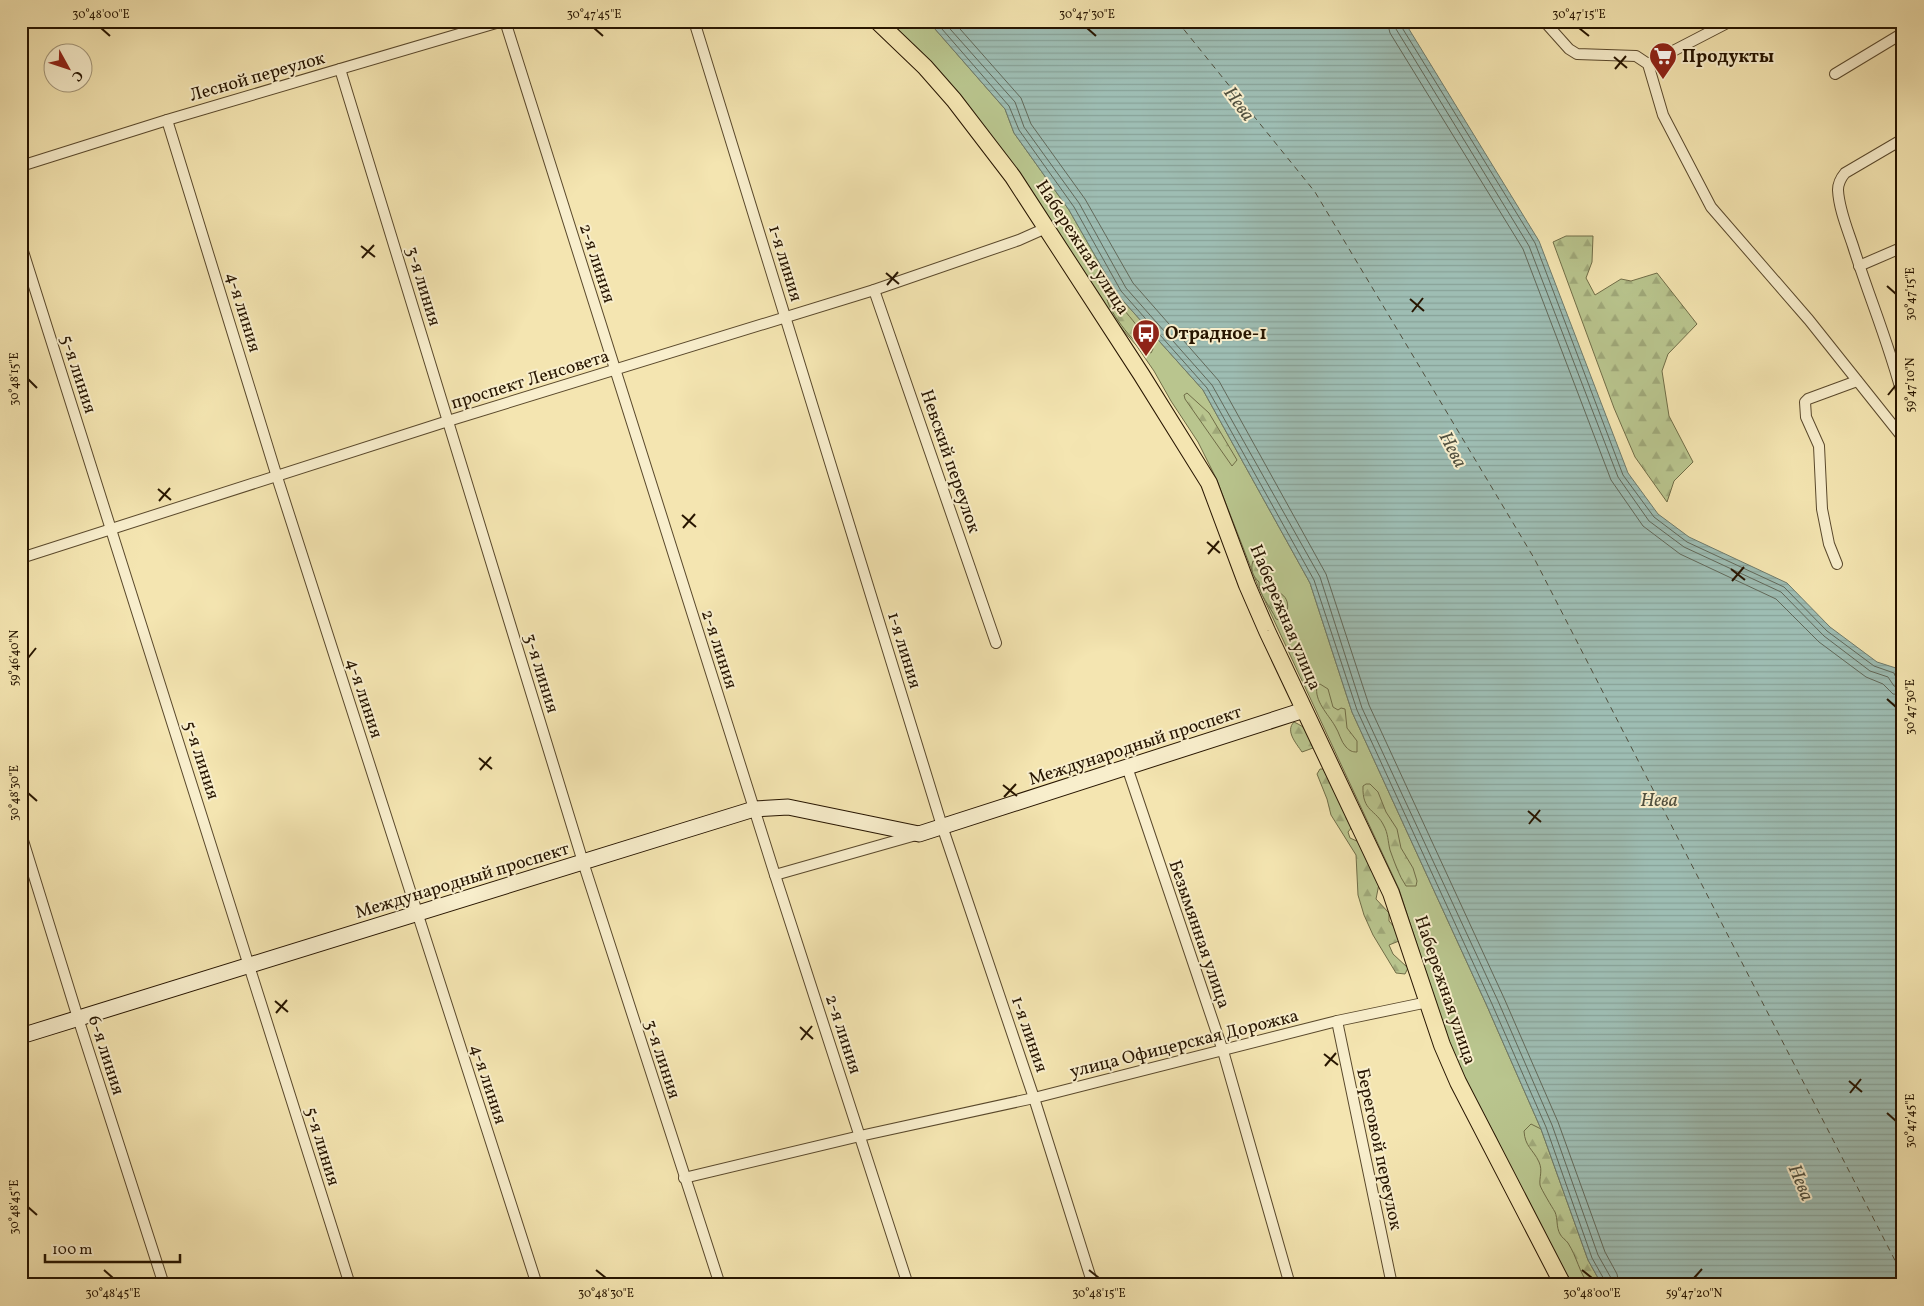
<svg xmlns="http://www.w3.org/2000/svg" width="1924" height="1306" viewBox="0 0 1924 1306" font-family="Vollkorn,serif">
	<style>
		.green { fill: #b9c58e; stroke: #706d47 }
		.forest { fill: url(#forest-firs); stroke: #706d47 }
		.water { fill: url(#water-rules); stroke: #6e7a6b }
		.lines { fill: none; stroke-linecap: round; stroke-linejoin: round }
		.shore { stroke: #62695a; stroke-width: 1 }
		.ferry { stroke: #51503f; stroke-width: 1; stroke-dasharray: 6 5; stroke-linecap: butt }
		.street-casing { stroke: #5a492c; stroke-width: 12 }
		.secondary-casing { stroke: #271500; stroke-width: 17 }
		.primary-casing { stroke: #271500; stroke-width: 18 }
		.street { stroke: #f8eecc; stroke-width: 10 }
		.secondary { stroke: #f8eecc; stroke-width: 15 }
		.primary { stroke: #f4e5b1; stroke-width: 16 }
		.ticks { fill: none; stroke: #271500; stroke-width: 2 }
		.labels { text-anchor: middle; stroke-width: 4; stroke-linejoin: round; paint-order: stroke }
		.poi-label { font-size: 18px; font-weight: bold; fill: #271500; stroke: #f8eecc; text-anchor: start }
		.street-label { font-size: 18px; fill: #271500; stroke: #f8eecc }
		.water-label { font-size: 19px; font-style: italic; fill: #51503f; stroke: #f8eecc }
		.neatline { fill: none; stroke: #271500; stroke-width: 2 }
		.ticks-label { font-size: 12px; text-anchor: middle; fill: #271500 }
	</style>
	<defs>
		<pattern id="forest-firs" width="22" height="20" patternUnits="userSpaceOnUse" patternTransform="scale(1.25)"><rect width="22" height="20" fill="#b9c58e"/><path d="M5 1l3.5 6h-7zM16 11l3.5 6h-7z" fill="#9fa879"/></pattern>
		<pattern id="water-rules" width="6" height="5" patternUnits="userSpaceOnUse" patternTransform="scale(1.25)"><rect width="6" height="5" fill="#9ebdb3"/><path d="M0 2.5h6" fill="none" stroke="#88a298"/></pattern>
	</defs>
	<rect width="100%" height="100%" fill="#f4e5b1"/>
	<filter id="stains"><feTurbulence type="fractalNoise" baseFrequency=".004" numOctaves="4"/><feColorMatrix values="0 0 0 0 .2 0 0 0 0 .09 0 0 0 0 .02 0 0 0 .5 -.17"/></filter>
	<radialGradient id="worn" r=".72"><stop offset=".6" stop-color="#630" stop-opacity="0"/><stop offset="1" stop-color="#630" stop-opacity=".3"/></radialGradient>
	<!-- green -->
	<polygon class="green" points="888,21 928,21 1005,109 1014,133 1069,210 1117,294 1203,390 1310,583 1352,712 1487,1006 1541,1129 1588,1260 1602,1285 1572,1285 1525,1200 1496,1137 1462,1074 1444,1028 1399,889 1258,586 1216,478 1198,442 1171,401 1154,371 1136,345 1117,323"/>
	<!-- forest -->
	<g class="forest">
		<polygon points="1566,236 1593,236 1592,262 1586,278 1595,295 1621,279 1631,281 1657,273 1697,324 1668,354 1662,371 1669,416 1693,462 1674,481 1667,502 1635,457 1614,408 1553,242"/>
		<path d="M1110,297C1119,301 1148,339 1153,349L1151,353C1138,350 1109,312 1107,299Z"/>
		<polygon points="1187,393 1209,413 1237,460 1232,466 1185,399 1184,395"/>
		<path d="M1253,561H1256L1264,573L1267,588C1271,591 1274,590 1278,592C1291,598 1289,611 1283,621L1276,619C1271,607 1258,594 1259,582C1253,576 1250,570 1253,561Z"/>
		<path d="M1320,684L1328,689L1333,707L1338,710L1341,708L1345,709L1347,728L1357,741V752C1352,752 1350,751 1346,747C1341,742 1339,732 1335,726C1328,714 1314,701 1317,686Z"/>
		<path d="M1294,722C1305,727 1314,734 1313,748L1302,752C1296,743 1285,731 1294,722Z"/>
		<polygon points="1320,769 1324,769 1345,810 1346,818 1352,827 1348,832 1350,838 1359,842 1379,884 1376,899 1389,913 1389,921 1395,928 1399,941 1389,945 1393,954 1408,968 1405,974 1396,973 1373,935 1364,915 1358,895 1356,855 1331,815 1327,799 1317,774"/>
		<path d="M1366,784H1370L1378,792L1386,812L1397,829L1401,848L1413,868L1417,881L1416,886H1406C1399,876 1394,861 1390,850C1388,842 1388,833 1384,826C1376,809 1362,812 1363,786Z"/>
		<path d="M1531,1124L1541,1129L1588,1260L1602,1285H1589C1579,1272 1577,1257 1568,1243C1566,1240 1562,1238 1560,1234C1556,1227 1558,1219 1555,1212C1552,1207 1541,1189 1540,1185C1539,1177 1543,1171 1539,1162C1533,1149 1525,1147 1524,1131Z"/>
	</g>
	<!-- water -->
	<polygon class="water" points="928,21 1404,21 1539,241 1628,473 1658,514 1689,537 1787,583 1830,627 1877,662 1899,669 1903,687 1903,1285 1602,1285 1588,1260 1541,1129 1487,1006 1352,712 1310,583 1203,390 1117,294 1069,210 1014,133 1005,109"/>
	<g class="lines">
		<!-- shore -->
		<g class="shore">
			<polyline points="935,21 1009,106 1019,130 1074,207 1121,291 1207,388 1314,580 1357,710 1492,1004 1546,1127 1592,1258 1605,1281 1606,1285"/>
			<polyline points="943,21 1015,102 1024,127 1079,203 1126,288 1212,385 1320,577 1362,708 1498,1001 1552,1125 1598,1255 1611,1278 1612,1285"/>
			<polyline points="953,21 1021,98 1031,124 1085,199 1133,283 1219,381 1326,574 1369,705 1504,998 1558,1122 1605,1252 1617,1274 1619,1285"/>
			<polyline points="1387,21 1390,33 1523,249 1611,480 1643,526 1680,554 1776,599 1819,642 1866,677 1883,684 1893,694 1903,695"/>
			<polyline points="1394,21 1396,29 1529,246 1618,477 1649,521 1684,547 1781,592 1824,636 1870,671 1888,677 1894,686 1903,688"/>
			<polyline points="1401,21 1401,26 1535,243 1623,475 1654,517 1687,542 1784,587 1827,631 1874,666 1894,673 1897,680 1903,681"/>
		</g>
		<!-- ferry -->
		<polyline class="ferry" points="1177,21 1315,192 1534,558 1903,1276"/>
		<!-- street casing -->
		<g class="street-casing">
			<g id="street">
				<polyline points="505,21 775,875 908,1285"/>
				<polyline points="694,21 942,826 1034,1098 1093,1285"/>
				<polyline points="1544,21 1569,49 1577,54 1636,56 1648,64 1663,115 1711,207 1809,320 1903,438"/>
				<polyline points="1648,64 1731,21"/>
				<polyline points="340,69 583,862 720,1285"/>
				<polyline points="1835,74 1903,33"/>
				<polyline points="167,120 277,477 537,1285"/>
				<path d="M1903,139L1845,173C1840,179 1838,183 1838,190C1839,209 1847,228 1853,246C1869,297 1890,346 1903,398"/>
				<polyline points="21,166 167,120 503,21"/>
				<polyline points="21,245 350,1285"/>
				<polyline points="1859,266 1903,247"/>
				<polyline points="874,290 996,643"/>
				<polyline points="21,558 448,421 874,290 1019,240 1046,228"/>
				<polyline points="1837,564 1829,544 1822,509 1819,446 1806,417 1805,402 1808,399 1857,381"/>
				<polyline points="1127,767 1223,1051 1290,1285"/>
				<polyline points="21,834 78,1018 164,1285"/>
				<polyline points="775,875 916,835"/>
				<polyline points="1337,1021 1392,1285"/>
				<polyline points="684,1178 860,1136 1034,1098 1337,1021 1428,1002"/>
			</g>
		</g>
		<!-- secondary casing -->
		<g class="secondary-casing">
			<polyline id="secondary" points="21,1036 754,809 788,807 919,834 1304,710"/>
		</g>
		<!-- primary casing -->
		<g class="primary-casing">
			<polyline id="primary" points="877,21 925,67 954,100 1013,177 1141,374 1209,483 1247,585 1267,631 1391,893 1442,1045 1458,1082 1563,1285"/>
		</g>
		<!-- street -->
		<use href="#street" class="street"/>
		<!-- secondary -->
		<use href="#secondary" class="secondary"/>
		<!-- primary -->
		<use href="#primary" class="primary"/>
	</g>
	<!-- ticks -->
	<path class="ticks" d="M101,28L110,36M594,28L603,36M1087,28L1096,36M1579,28L1589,36M1614,57L1627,68M1615,69L1626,56M361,246L375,257M362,258L374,245M886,273L899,284M887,285L898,272M1887,286L1896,294M1410,299L1424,311M1412,312L1423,298M28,379L37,388M1888,395L1896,385M158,489L171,500M159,501L170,488M682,515L696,527M683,528L695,514M1207,542L1220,553M1208,554L1219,541M1731,569L1745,580M1732,581L1744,567M28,658L36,648M1887,699L1896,707M479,758L492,769M480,770L491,757M1003,785L1017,796M28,793L37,801M1004,797L1016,784M1528,811L1541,822M1529,824L1540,810M275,1001L288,1012M276,1013L287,1000M800,1027L813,1039M801,1040L812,1026M1324,1054L1338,1065M1325,1066L1336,1053M1849,1081L1862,1092M1850,1093L1861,1079M1887,1113L1896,1121M28,1207L37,1215M104,1270L113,1278M596,1270L606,1278M1089,1270L1099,1278M1582,1270L1592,1278M1694,1278L1702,1269"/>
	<!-- icons -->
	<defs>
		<g id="supermarket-pin" transform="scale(1.4375)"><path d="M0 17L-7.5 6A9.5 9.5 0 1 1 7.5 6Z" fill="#8f2418" stroke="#f8eecc"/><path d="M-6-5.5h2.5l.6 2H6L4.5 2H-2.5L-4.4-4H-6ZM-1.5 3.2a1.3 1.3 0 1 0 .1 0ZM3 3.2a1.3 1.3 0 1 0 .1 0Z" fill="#fff"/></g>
		<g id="bus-pin" transform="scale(1.4375)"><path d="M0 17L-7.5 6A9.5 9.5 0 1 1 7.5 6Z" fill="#8f2418" stroke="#f8eecc"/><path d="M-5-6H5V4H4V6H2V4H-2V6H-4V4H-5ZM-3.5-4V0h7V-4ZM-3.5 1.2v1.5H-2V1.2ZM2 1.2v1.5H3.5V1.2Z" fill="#fff"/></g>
	</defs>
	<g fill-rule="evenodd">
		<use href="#supermarket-pin" x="1663" y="56"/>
		<use href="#bus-pin" x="1146" y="333"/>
	</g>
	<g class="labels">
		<!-- poi labels -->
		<g class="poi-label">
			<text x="1682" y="62">Продукты</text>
			<text x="1165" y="339">Отрадное-1</text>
		</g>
		<!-- street labels -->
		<g class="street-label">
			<text transform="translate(257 76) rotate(-16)" y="6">Лесной переулок</text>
			<text transform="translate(1083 247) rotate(57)" y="6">Набережная улица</text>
			<text transform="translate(598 263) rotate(72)" y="6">2-я линия</text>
			<text transform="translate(786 263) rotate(73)" y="6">1-я линия</text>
			<text transform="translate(424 286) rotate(73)" y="6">3-я линия</text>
			<text transform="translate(244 312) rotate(73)" y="6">4-я линия</text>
			<text transform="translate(79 374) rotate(72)" y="6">5-я линия</text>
			<text transform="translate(530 379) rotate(-17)" y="6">проспект Ленсовета</text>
			<text transform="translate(951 461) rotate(71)" y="6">Невский переулок</text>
			<text transform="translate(1286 617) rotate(67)" y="6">Набережная улица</text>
			<text transform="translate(720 649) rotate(72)" y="6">2-я линия</text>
			<text transform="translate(905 650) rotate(73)" y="6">1-я линия</text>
			<text transform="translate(542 673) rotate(73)" y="6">3-я линия</text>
			<text transform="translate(365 698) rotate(72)" y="6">4-я линия</text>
			<text transform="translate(1135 745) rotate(-18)" y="6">Международный проспект</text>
			<text transform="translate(202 760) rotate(72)" y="6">5-я линия</text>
			<text transform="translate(462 880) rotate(-17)" y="6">Международный проспект</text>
			<text transform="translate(1200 934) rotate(71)" y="6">Безымянная улица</text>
			<text transform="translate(1446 990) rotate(71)" y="6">Набережная улица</text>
			<text transform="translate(844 1034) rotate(72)" y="6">2-я линия</text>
			<text transform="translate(1030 1034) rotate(71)" y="6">1-я линия</text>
			<text transform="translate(1184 1043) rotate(-14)" y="6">улица Офицерская Дорожка</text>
			<text transform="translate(107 1055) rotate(72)" y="6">6-я линия</text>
			<text transform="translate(663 1059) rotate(72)" y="6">3-я линия</text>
			<text transform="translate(489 1084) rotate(72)" y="6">4-я линия</text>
			<text transform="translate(323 1146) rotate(73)" y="6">5-я линия</text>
			<text transform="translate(1380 1149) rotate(78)" y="6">Береговой переулок</text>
		</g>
		<!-- water labels -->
		<g class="water-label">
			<text transform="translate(1240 103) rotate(53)" y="7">Нева</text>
			<text transform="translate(1454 449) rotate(62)" y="7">Нева</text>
			<text x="1659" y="806">Нева</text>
			<text transform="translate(1802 1182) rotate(67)" y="7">Нева</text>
		</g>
	</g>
	<!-- margin -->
	<rect width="1924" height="1306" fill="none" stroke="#f4e5b1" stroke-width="55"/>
	<!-- north arrow -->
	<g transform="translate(68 68) rotate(130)"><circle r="24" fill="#f8eecc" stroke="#a4977a"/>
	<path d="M0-4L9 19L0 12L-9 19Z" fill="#8f2418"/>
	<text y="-8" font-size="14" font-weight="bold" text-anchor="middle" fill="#271500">С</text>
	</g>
	<!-- scale -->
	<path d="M45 1254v8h135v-8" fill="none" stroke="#271500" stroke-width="2.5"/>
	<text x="52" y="1254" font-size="15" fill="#271500" stroke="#f8eecc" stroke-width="4" paint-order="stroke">100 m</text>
	<rect x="28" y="28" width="1868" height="1250" class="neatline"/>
	<g class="ticks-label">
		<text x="101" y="18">30°48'00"E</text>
		<text x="594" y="18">30°47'45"E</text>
		<text x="1087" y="18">30°47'30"E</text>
		<text x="1579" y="18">30°47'15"E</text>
		<text transform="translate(1910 294) rotate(-90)" y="4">30°47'15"E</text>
		<text transform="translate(14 379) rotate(-90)" y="4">30°48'15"E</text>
		<text transform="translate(1910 385) rotate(-90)" y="4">59°47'10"N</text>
		<text transform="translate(14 658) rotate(-90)" y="4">59°46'40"N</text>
		<text transform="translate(1910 707) rotate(-90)" y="4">30°47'30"E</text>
		<text transform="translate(14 793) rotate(-90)" y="4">30°48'30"E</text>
		<text transform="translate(1910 1121) rotate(-90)" y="4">30°47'45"E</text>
		<text transform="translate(14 1207) rotate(-90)" y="4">30°48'45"E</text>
		<text x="113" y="1297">30°48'45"E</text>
		<text x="606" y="1297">30°48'30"E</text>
		<text x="1099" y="1297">30°48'15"E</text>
		<text x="1592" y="1297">30°48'00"E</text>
		<text x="1694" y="1297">59°47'20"N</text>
	</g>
	<rect width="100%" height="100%" filter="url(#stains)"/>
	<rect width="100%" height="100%" fill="url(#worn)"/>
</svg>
